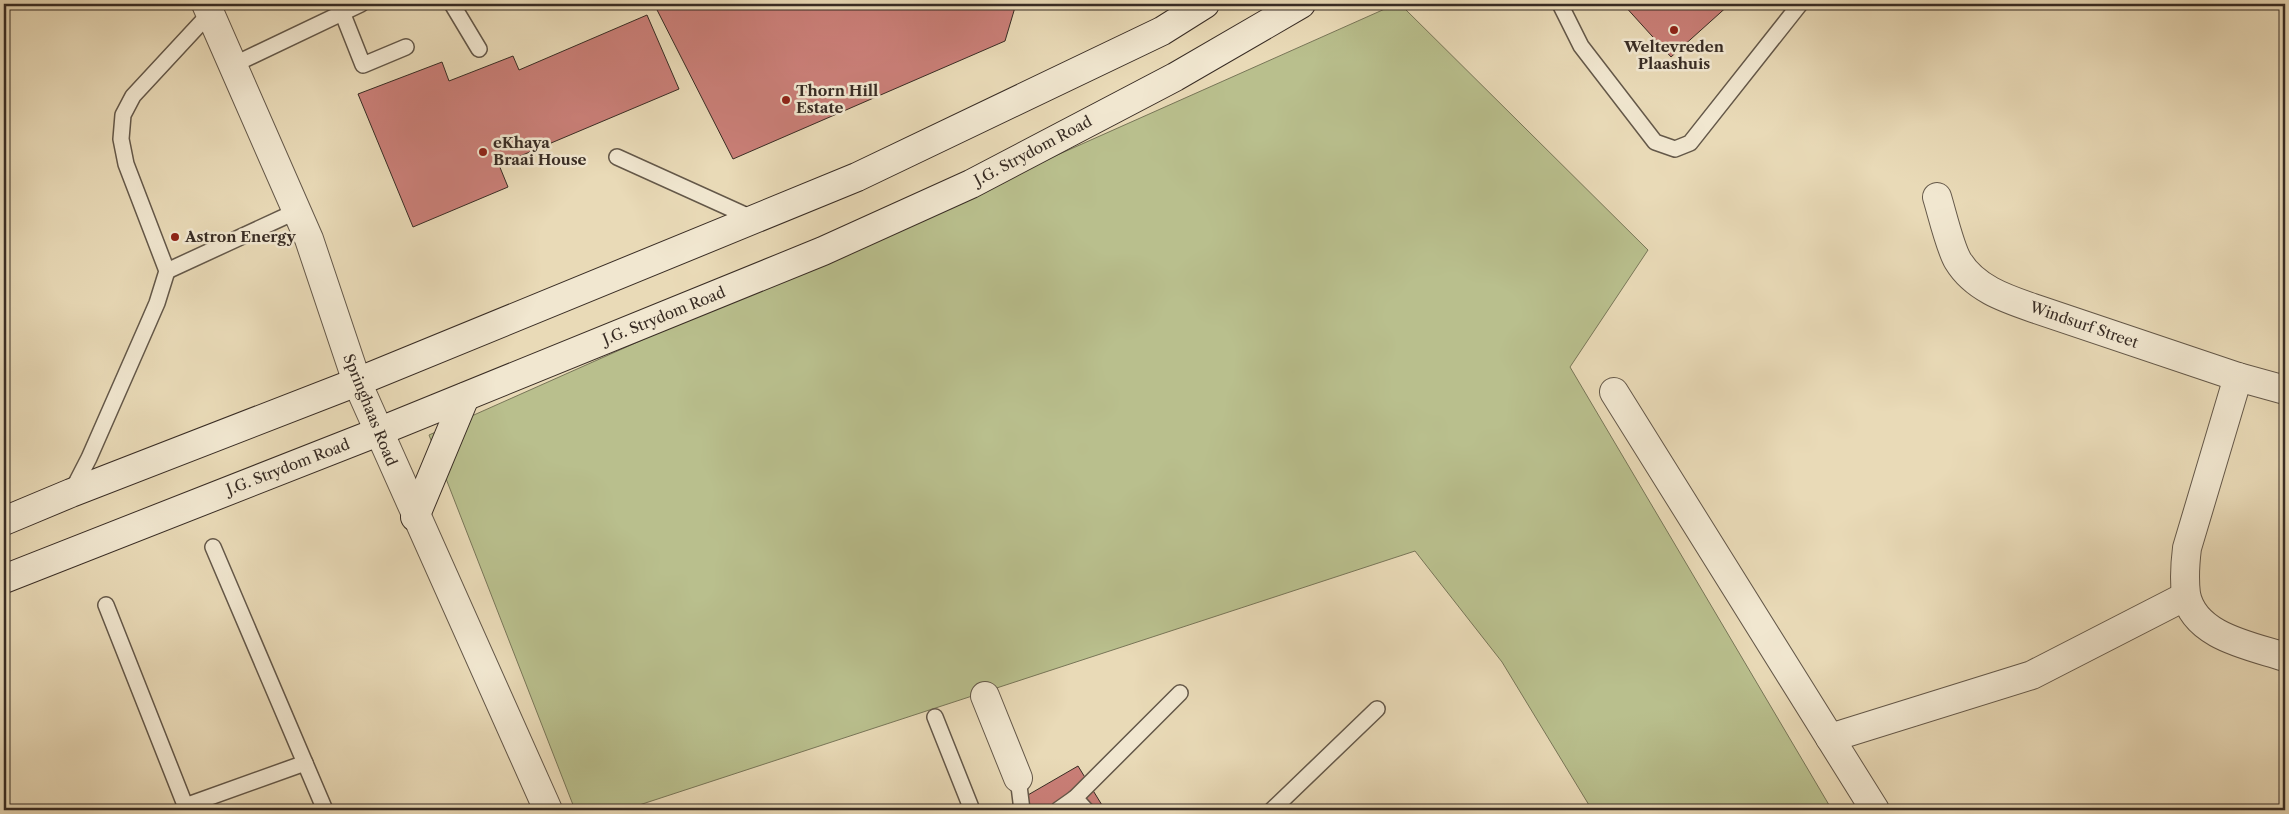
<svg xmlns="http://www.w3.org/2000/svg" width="2289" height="814" viewBox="0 0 2289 814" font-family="'Libre Caslon Text',serif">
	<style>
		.green { fill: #b9bf8d; stroke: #787658 }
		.building { fill: #ca7f78; stroke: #382c24 }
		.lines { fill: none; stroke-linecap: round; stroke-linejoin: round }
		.lane-casing { stroke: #645849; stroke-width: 18 }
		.street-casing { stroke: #645849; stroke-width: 30 }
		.secondary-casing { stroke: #382c24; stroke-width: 30 }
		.lane { stroke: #f1e7d0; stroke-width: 15 }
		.street { stroke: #f1e7d0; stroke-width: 28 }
		.secondary { stroke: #f1e7d0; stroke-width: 28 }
		.poi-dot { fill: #8f2418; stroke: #f1e7d0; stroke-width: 2 }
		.labels { text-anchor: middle; stroke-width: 5; stroke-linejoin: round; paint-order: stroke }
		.poi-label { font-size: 15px; font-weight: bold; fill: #382c24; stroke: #f1e7d0; text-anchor: start }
		.street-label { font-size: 15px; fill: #382c24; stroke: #f1e7d0 }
	</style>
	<rect width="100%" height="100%" fill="#e9dab7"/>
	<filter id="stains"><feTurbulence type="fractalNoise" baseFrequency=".004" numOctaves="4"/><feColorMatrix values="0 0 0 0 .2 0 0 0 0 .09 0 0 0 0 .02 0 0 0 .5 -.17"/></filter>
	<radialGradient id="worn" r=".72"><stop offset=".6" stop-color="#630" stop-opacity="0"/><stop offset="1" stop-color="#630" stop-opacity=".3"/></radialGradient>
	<!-- green -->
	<polygon class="green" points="1396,4 1400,4 1648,250 1570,367 1832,810 1592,810 1502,662 1415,551 624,810 575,810 429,435"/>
	<!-- building -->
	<g class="building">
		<polygon points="654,4 1016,4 1005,41 733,159"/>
		<polygon points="1623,4 1730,4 1671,57"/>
		<polygon points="647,15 679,89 499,165 508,187 413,227 358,94 442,62 449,81 513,56 519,70"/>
		<polygon points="1078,766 1105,810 1002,810"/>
	</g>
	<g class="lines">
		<!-- lane casing -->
		<g class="lane-casing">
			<g id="lane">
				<polyline points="452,4 479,49"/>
				<polyline points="1560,4 1581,46 1655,142 1675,149 1690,143 1800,4"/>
				<polyline points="342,12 363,65 406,47"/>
				<polyline points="233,65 361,4"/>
				<polyline points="617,157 754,219"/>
				<polyline points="167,271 297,211"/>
				<polyline points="71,493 89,458 147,326 157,303 167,271 126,164 121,139 123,115 133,96 210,13"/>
				<polyline points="213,547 325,810"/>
				<polyline points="106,605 187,810"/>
				<polyline points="935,717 972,810"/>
				<polyline points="1018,778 1022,810"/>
				<polyline points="1075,798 1086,810"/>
				<polyline points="185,806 305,763"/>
				<polyline points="1058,810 1075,798 1180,693"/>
				<polyline points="1272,810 1377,709"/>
			</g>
		</g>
		<!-- street casing -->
		<g class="street-casing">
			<g id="street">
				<polyline points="206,4 309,239 357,382 548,810"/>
				<path d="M1937,197C1942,213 1950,248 1958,261C1975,289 2007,299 2036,309L2238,377L2285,390"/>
				<path d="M2238,377L2187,548C2185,564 2184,578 2186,594C2194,637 2252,646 2285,657"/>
				<polyline points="1614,392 1875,810"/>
				<polyline points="985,696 1018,778"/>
				<polyline points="1830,738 2032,675 2186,596"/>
			</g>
		</g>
		<!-- secondary casing -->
		<g class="secondary-casing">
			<g id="secondary">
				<polyline points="415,517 465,397"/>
				<polyline points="4,521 71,493 357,382 857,177 1162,31 1205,4"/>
				<polyline points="4,579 378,432 823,251 971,184 1175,77 1301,4"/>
			</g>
		</g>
		<!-- lane -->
		<use href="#lane" class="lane"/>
		<!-- street -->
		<use href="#street" class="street"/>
		<!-- secondary -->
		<use href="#secondary" class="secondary"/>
	</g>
	<!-- markers -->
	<g class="poi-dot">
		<circle cx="1674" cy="30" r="5"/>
		<circle cx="786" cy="100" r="5"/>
		<circle cx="483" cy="152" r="5"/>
		<circle cx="175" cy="237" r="5"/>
	</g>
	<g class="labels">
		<!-- poi labels -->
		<g class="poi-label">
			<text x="1674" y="52" text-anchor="middle">Weltevreden<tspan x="1674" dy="17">Plaashuis</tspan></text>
			<text x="796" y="96">Thorn Hill<tspan x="796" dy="17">Estate</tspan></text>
			<text x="493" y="148">eKhaya<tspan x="493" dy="17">Braai House</tspan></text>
			<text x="185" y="242">Astron Energy</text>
		</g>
		<!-- street labels -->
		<g class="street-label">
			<text transform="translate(1033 151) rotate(-28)" y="5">J.G. Strydom Road</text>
			<text transform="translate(664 316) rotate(-22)" y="5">J.G. Strydom Road</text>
			<text transform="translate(2084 325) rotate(19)" y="5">Windsurf Street</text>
			<text transform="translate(370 410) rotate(68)" y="5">Springhaas Road</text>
			<text transform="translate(288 467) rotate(-21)" y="5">J.G. Strydom Road</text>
		</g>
	</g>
	<!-- margin -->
	<rect width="2289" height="814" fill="none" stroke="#e9dab7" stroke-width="20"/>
	<rect x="5" y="5" width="2279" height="804" fill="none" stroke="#382c24" stroke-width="2.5"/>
	<rect x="10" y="10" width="2269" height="794" fill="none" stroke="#382c24"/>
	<rect width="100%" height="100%" filter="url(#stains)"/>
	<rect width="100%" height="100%" fill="url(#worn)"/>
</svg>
